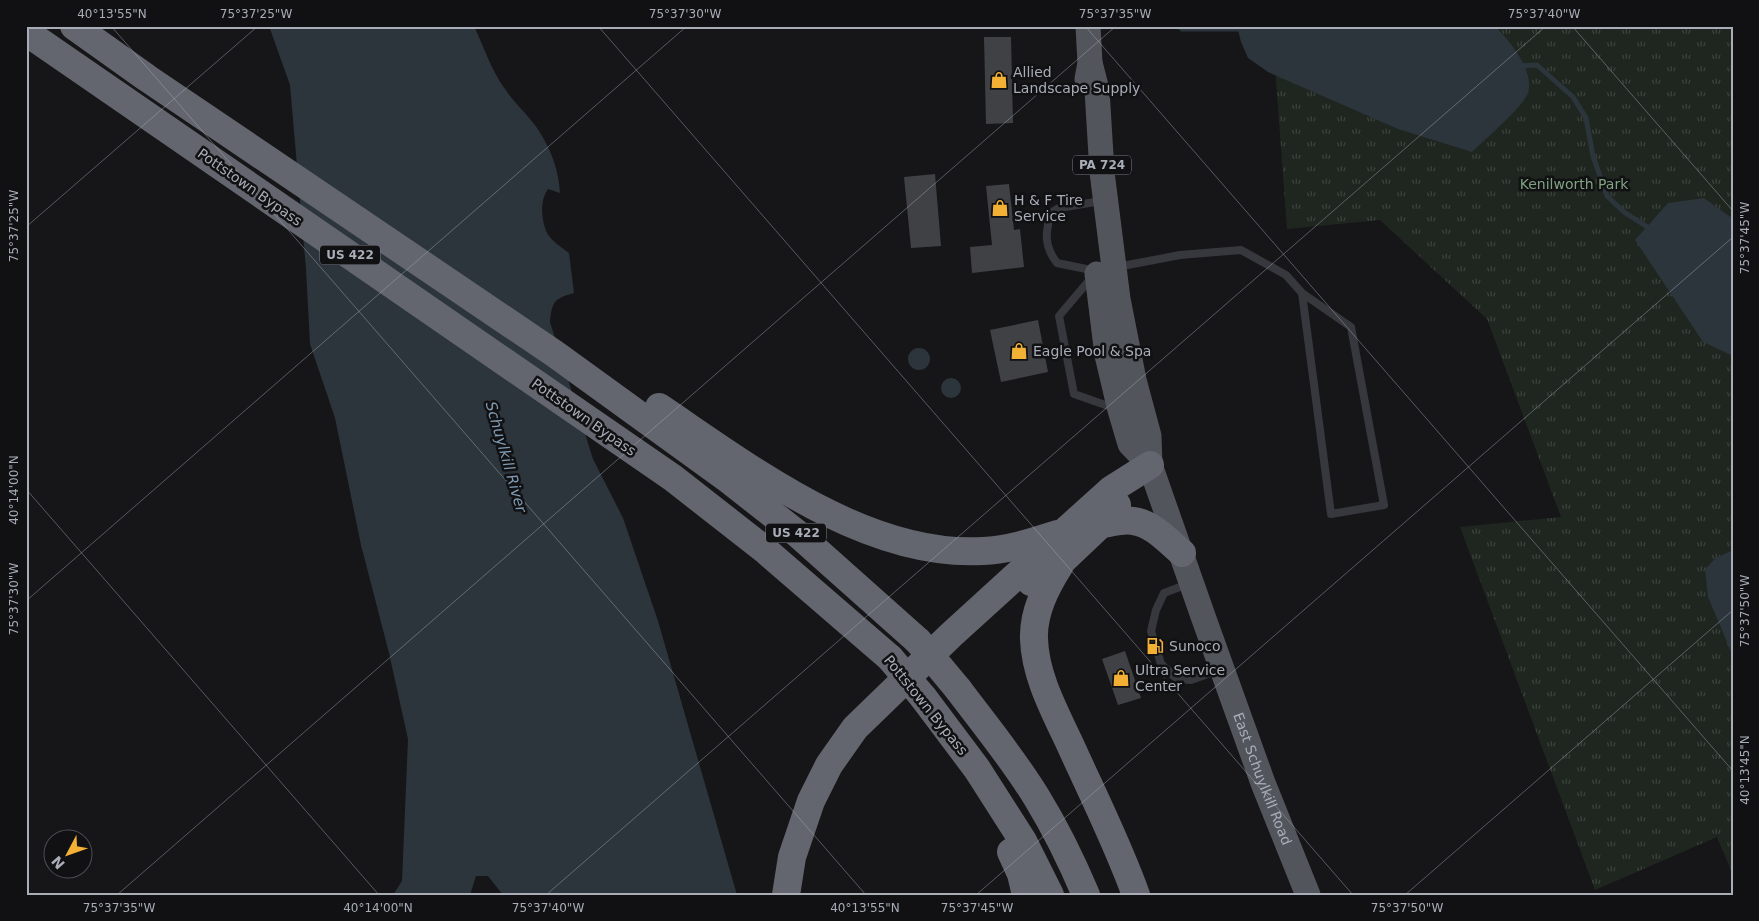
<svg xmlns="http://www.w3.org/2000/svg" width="1759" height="921" viewBox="0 0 1759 921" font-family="'DejaVu Sans',sans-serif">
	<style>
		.park { fill: url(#park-tufts) }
		.water { fill: #2c353c }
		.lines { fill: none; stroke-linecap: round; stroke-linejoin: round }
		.stream { stroke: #2c353c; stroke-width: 5 }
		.building { fill: #404145 }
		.service { stroke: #37383d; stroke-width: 8 }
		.primary { stroke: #53555c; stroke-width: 25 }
		.motorway { stroke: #63666e; stroke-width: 28 }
		.motorway-bridge { stroke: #63666e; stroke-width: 28 }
		.ticks { fill: none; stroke: #a8adb8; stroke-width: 1; stroke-opacity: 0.45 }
		.labels { text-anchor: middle; stroke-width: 5; stroke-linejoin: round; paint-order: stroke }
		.shield { fill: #111113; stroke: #7b7e86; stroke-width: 1 }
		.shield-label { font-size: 12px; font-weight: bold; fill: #a8adb8 }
		.poi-label { font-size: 14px; fill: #a8adb8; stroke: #111113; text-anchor: start }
		.park-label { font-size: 14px; fill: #7fa381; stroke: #111113 }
		.street-label { font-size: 14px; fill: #a8adb8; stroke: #111113 }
		.water-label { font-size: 15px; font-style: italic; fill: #7f9bb3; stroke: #111113 }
		.neatline { fill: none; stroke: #a8adb8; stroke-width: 2 }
		.ticks-label { font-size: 12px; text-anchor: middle; fill: #a8adb8 }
	</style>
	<defs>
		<pattern id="park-tufts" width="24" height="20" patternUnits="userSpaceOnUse" patternTransform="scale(1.25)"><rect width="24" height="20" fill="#1e261f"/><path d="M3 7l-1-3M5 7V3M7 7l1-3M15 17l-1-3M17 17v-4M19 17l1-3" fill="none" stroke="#3c433d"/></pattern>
	</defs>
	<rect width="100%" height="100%" fill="#161618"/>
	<!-- park -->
	<polygon class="park" points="1272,26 1733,26 1733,875 1717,837 1595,890 1460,527 1561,517 1487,319 1380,220 1287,229"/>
	<!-- water -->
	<g class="water">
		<path d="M269,26H474C484,47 491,70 505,89C514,103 527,114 537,128C550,147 559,170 560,193L548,189C540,200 541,218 546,231C550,240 561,247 569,253L574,293C554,299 552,301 550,322L593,459L623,518L658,621L737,895H503L488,876H476L470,895H393L402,881L408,739L389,653L361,545L335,418L310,344L306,269L290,85Z"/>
		<path d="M1237,26H1495C1509,40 1535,71 1528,93C1522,108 1485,139 1472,152L1398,129L1268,72L1248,58L1241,42Z"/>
		<polygon points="1704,198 1733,219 1733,356 1703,342 1635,240 1668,203"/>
		<circle cx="919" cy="359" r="11"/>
		<circle cx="951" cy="388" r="10"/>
		<polygon points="1733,550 1733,656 1708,597 1705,569 1716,558"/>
	</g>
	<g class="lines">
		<!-- stream -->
		<g class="stream">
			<polyline points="1179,26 1182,29 1243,29"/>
			<polyline points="1518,66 1537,65 1573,97 1586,118 1593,156 1607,196 1624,212 1652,230"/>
		</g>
	</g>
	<!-- building -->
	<g class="building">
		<polygon points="984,37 1011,37 1013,123 986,124"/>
		<polygon points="935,174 941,246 911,248 904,177"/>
		<polygon points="1009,184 1014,230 1020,229 1024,267 972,273 970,247 992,245 986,186"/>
		<polygon points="1038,320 1048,372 1001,382 990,330"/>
		<polygon points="1125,651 1141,698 1118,705 1102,659"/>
	</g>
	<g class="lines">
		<!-- service -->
		<g class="service">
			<polyline points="1117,267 1180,255 1241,250 1286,275 1302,293 1331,514 1384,505 1351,327 1302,293"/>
			<path d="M1096,271L1057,263C1044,246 1045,233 1051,213L1059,208L1101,201"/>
			<polyline points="1092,277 1059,316 1074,394 1114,408"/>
			<polyline points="1188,584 1164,593 1156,610 1151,631 1161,664 1177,679 1191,680 1219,670"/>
		</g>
		<!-- primary -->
		<g class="primary">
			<path id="s1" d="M1090,63L1097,90L1102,172L1118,299L1134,380L1149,436L1150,465L1204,619L1263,783L1308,895"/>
			<polyline points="1087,79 1090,63 1088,26"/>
			<polyline points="1097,274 1107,355 1120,410 1130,444 1150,465"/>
		</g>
		<!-- motorway -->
		<g class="motorway">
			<polyline points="74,26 147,78 555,354 729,480 799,535 918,641"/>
			<polyline points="26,32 673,478 765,550 890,658"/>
			<path d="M659,407C750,468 866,558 983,551C1008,550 1032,542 1057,534"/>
			<path d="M1101,524C1111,523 1122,519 1133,521C1152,523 1168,541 1182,553"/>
			<path d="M1060,565C1046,587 1033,612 1034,639C1035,675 1054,710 1069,742C1092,793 1117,842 1136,895"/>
			<polyline points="1031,582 1044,570 1064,559 1101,524 1117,505"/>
			<path d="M958,689C985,725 1014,760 1037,798C1056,829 1072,862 1086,895"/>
			<polyline points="923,697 977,769 1023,841 1050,895"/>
			<polyline points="1011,852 1021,874 1026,895"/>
			<polyline points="786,895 792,857 811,801 829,765 855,728 951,635 1063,533 1112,489 1150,465"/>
		</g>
		<!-- motorway-bridge -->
		<g class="motorway-bridge">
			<polyline points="918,641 958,689"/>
			<polyline points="890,658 923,697"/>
		</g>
	</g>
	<!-- ticks -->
	<path class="ticks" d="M111,26L866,895M598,26L1353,895M1085,26L1733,771M1572,26L1733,211M26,227L258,26M26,489L379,895M26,601L687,26M117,895L1116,26M546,895L1546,26M976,895L1733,237M1405,895L1733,610"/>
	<!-- icons -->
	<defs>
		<g id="shop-bare" transform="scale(1.35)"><path d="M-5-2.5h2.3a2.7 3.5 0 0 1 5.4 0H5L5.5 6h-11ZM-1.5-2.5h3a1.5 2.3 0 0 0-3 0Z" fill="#f2b134" stroke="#111113" stroke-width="2.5" paint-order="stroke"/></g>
		<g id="fuel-bare" transform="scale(1.35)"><path d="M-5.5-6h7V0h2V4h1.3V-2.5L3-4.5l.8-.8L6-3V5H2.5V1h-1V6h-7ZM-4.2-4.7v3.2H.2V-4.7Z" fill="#f2b134" stroke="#111113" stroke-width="2.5" paint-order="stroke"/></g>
	</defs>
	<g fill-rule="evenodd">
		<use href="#shop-bare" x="999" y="80"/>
		<use href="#shop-bare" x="1000" y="208"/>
		<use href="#shop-bare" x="1019" y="351"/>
		<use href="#fuel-bare" x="1155" y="646"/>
		<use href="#shop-bare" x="1121" y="678"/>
	</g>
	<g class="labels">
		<!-- shield labels -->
		<g class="shield">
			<rect x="1073" y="155.5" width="58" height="19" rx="4"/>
			<rect x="320" y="245.5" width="60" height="19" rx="4"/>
			<rect x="766" y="523.5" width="60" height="19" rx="4"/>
		</g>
		<g class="shield-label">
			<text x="1102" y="169">PA 724</text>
			<text x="350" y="259">US 422</text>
			<text x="796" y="537">US 422</text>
		</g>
		<!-- poi labels -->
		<g class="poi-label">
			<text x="1013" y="77">Allied<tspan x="1013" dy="16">Landscape Supply</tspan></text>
			<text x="1014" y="205">H &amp; F Tire<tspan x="1014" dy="16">Service</tspan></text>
			<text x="1033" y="356">Eagle Pool &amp; Spa</text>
			<text x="1169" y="651">Sunoco</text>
			<text x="1135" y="675">Ultra Service<tspan x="1135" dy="16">Center</tspan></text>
		</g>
		<!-- park labels -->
		<g class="park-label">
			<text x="1574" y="189">Kenilworth Park</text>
		</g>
		<!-- street labels -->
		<g class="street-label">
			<text transform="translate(250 187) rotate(35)" y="5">Pottstown Bypass</text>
			<text transform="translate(584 417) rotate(35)" y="5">Pottstown Bypass</text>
			<text transform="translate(926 705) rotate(51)" y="5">Pottstown Bypass</text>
			<text dy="5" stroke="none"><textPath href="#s1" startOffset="741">East Schuylkill Road</textPath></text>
		</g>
		<!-- water labels -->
		<g class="water-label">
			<text transform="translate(506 457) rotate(74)" y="5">Schuylkill River</text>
		</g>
	</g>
	<!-- border -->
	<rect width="1759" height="921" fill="none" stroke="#111113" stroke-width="55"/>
	<!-- north arrow -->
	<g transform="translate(68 854) rotate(229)"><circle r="24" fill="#111113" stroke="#4d4f55"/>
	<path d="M0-4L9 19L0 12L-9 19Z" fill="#f2b134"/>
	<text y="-8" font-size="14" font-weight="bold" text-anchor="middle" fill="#a8adb8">N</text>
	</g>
	<rect x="28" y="28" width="1704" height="866" class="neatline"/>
	<g class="ticks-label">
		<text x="112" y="18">40°13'55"N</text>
		<text x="256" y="18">75°37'25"W</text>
		<text x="685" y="18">75°37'30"W</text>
		<text x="1115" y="18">75°37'35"W</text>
		<text x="1544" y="18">75°37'40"W</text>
		<text transform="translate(14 226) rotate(-90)" y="4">75°37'25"W</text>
		<text transform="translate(1745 238) rotate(-90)" y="4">75°37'45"W</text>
		<text transform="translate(14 490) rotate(-90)" y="4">40°14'00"N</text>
		<text transform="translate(14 599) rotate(-90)" y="4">75°37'30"W</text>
		<text transform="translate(1745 611) rotate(-90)" y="4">75°37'50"W</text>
		<text transform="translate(1745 770) rotate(-90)" y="4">40°13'45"N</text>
		<text x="119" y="912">75°37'35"W</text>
		<text x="378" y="912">40°14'00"N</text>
		<text x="548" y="912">75°37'40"W</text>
		<text x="865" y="912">40°13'55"N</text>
		<text x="977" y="912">75°37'45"W</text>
		<text x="1407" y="912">75°37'50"W</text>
	</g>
</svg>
